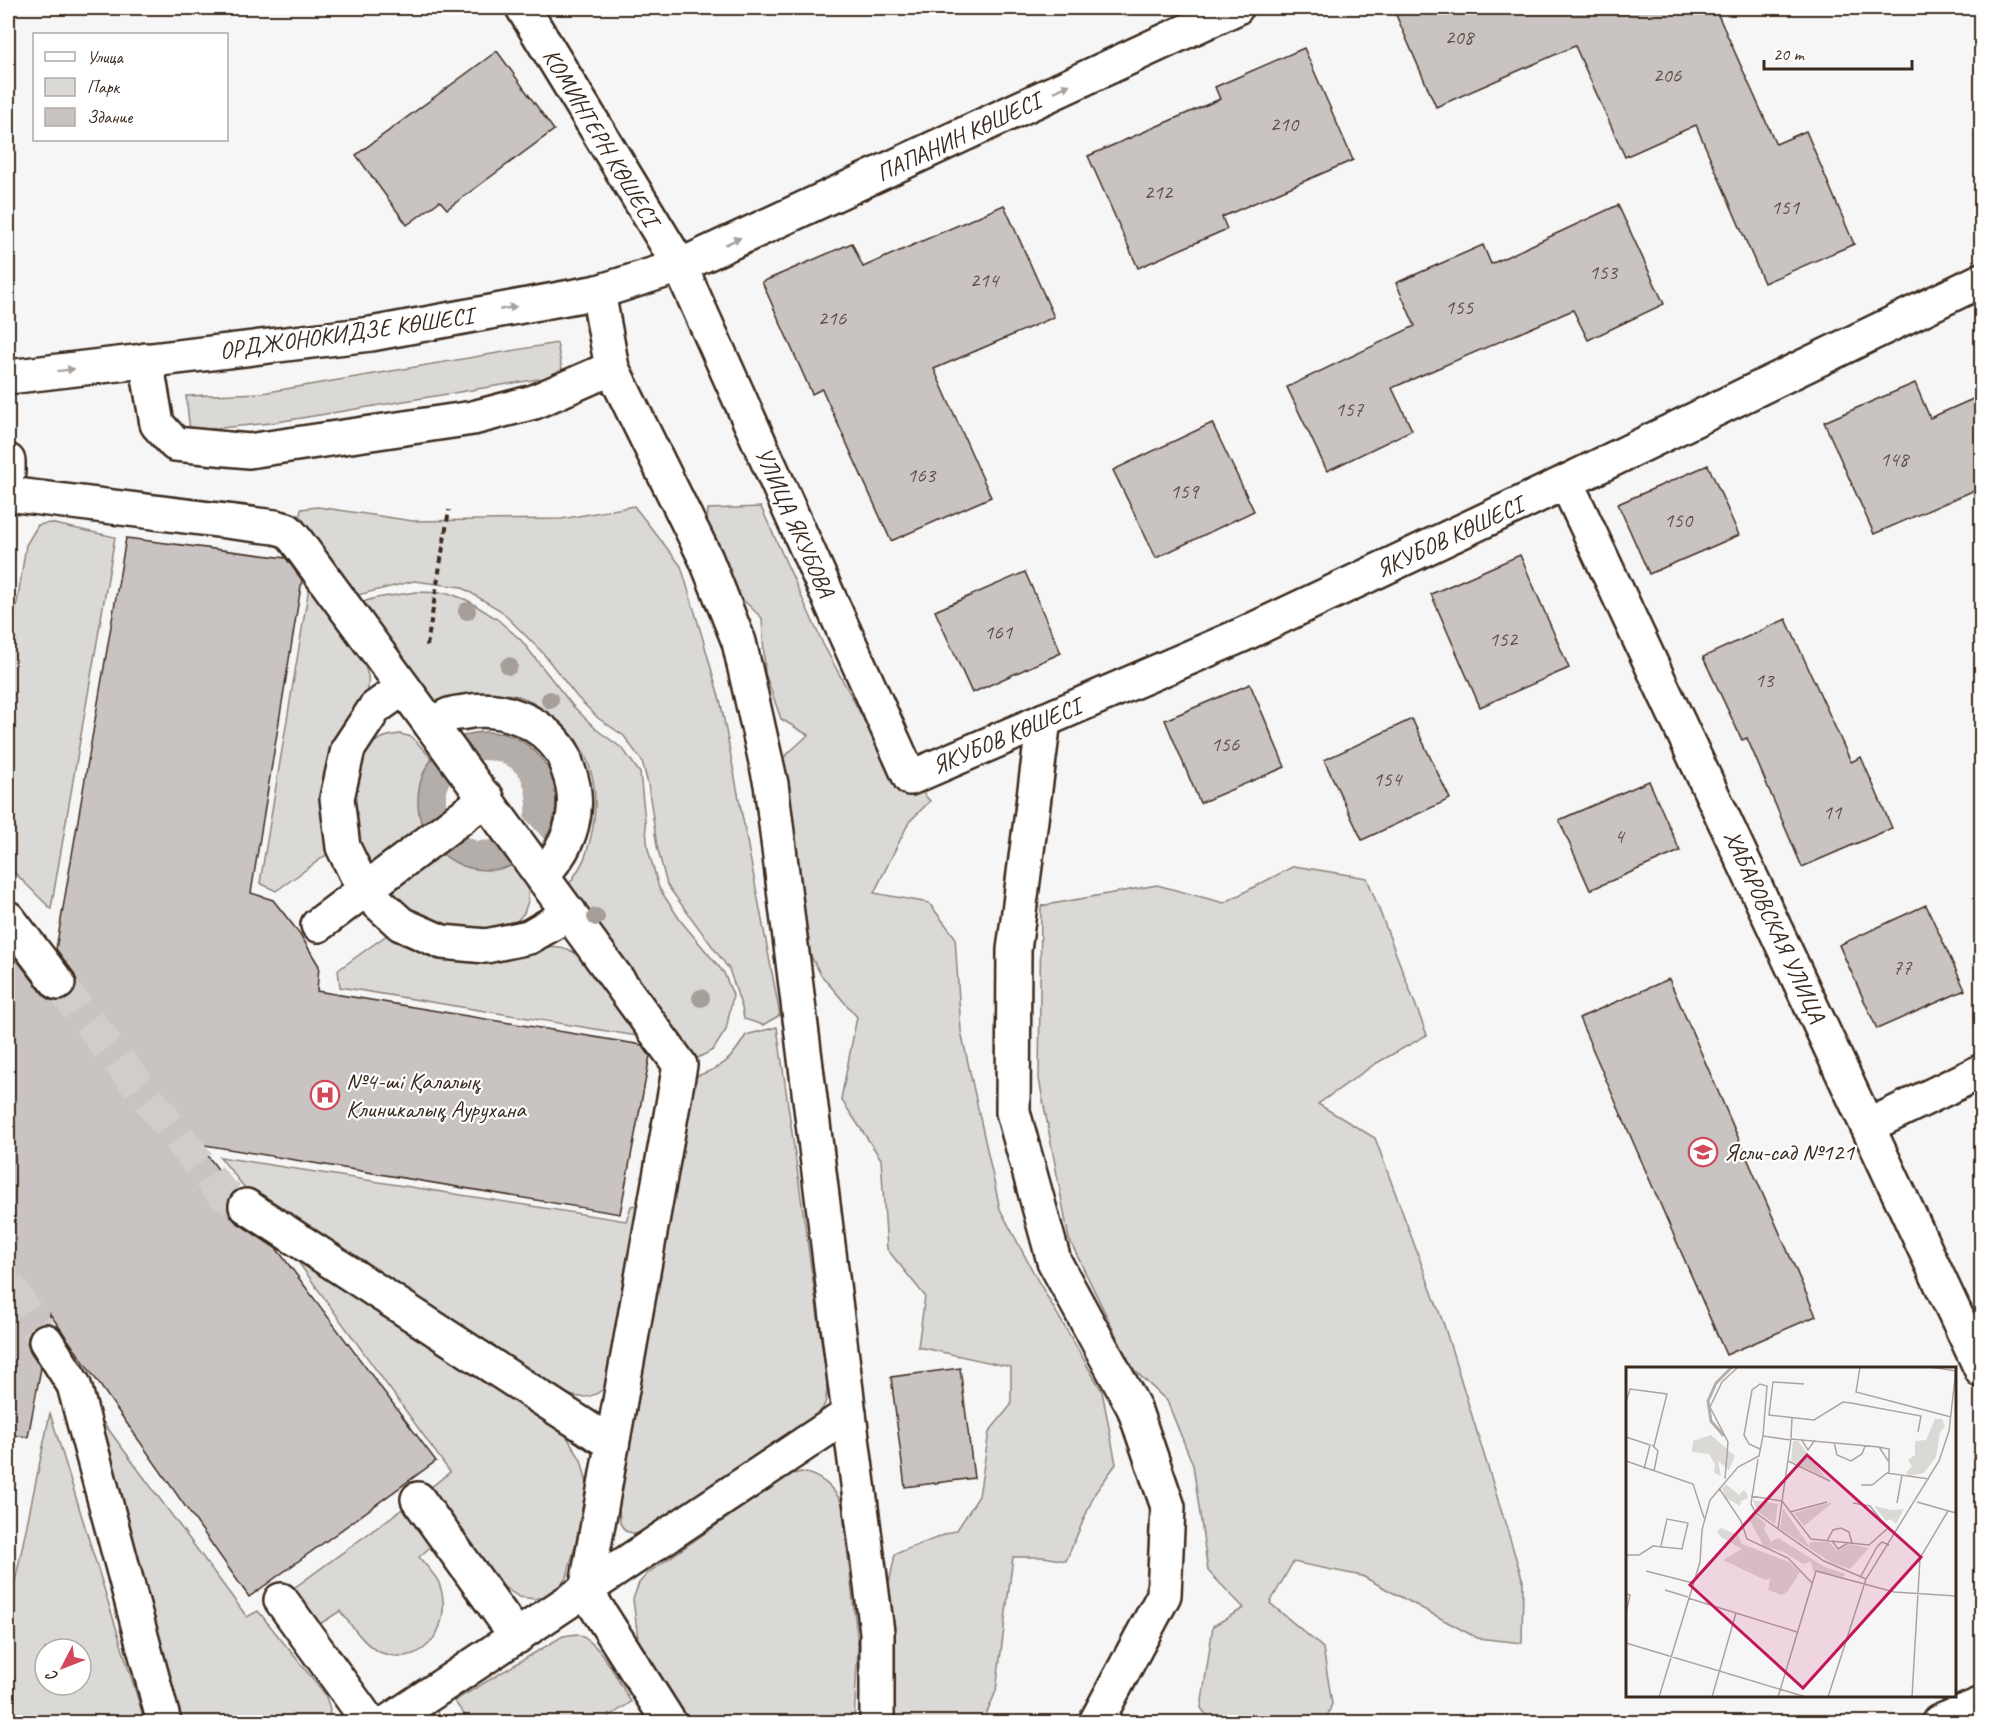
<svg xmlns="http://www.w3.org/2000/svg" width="1989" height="1730" viewBox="0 0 1989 1730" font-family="Caveat,sans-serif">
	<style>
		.green { fill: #dbd9d6; stroke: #8b827a; stroke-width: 1.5; fill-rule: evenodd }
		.water { fill: #b4aeaa; stroke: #847972; stroke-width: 1.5 }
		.pier { fill: #f7f6f6 }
		.building { fill: #c9c3c1; stroke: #3b2a1e; stroke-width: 1.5 }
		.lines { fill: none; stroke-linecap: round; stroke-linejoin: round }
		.minor-tunnel { stroke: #d1cdcb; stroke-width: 33; stroke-dasharray: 33 16; stroke-linecap: butt }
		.minor-casing { stroke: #3b2a1e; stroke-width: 38 }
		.major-casing { stroke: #3b2a1e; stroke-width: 38 }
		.path { stroke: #3b2a1e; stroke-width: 4; stroke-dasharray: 6 4.5; stroke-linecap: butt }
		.minor { stroke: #fff; stroke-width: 33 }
		.major { stroke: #fff; stroke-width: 33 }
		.tree { fill: #a69e98 }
		.oneway { fill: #a79f9a }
		.labels { text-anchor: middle; stroke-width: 4.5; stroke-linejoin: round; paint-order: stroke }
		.number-label { font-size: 21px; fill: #5e5047 }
		.street-label { font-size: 24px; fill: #3b2a1e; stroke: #fff }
		.poi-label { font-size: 24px; fill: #3b2a1e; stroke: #fff; text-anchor: start }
		.inset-river { fill: none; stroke: #b4aeaa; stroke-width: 3 }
		.inset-road { fill: none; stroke: #aca4a0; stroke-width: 1.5 }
		.view { fill: #c2185b; fill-opacity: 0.15; stroke: #c2185b; stroke-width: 3 }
		.inset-edge { fill: none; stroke: #3b2a1e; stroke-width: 3 }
	</style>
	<rect width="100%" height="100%" fill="#f7f6f6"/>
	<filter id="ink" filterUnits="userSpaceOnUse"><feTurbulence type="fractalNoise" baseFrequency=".0167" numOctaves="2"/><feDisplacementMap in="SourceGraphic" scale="12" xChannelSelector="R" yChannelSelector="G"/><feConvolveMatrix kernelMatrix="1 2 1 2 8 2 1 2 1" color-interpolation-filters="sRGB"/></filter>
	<g filter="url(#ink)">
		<!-- green -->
		<g class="green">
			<polygon points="557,343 563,375 271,423 190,431 186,396 262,393"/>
			<polygon points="634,506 681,566 702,636 721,704 780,1015 763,1025 744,1019 742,1008 729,969 667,885 657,846 648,784 642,761 624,736 598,718 577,697 542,652 500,610 461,587 414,581 358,595 300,516 301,509 318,507 413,521 562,519"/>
			<polygon points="761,507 823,644 875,740 930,801 909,822 874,893 929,903 955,937 961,1031 1000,1209 1038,1281 1102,1391 1116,1464 1095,1493 1066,1561 1044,1557 1013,1557 996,1691 983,1722 895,1722 889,1696 886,1599 895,1554 957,1530 979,1496 989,1432 1011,1405 1011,1367 918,1347 925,1296 887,1249 881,1159 841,1099 857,1017 821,975 803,941 781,760 808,735 781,719 765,673 762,618 741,598 706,533 708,509"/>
			<polygon points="50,523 115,537 51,909 8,866 8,662 26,545 38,525"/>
			<path d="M309,587C324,607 360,650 367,672C371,685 366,697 362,709L329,853L276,891L260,883Z"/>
			<path d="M416,592L448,593L467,600L497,619L521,640L572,705L597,730L623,749L640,773L648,849L659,888L680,920L724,973L733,995L726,1030L713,1050L696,1059L568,886C574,876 583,865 586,854C603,804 598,750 553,717C544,710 529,699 518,696C490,690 463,697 436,705L359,603L376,598Z"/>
			<path d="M400,734L412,737L432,759L422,776L426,829L375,866H368C365,859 360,852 357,844C355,837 355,829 353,821C348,784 354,737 400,734Z"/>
			<polygon points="442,852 503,869 513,865 522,875 528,889 528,901 524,913 516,922 506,929 453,932 412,914 393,897 394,891"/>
			<polygon points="1294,866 1367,878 1427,1035 1375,1064 1318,1104 1375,1138 1444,1325 1523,1581 1522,1643 1477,1638 1362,1576 1293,1562 1270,1603 1323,1648 1332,1704 1325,1722 1212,1722 1201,1708 1213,1626 1244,1608 1208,1571 1193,1465 1167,1401 1132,1368 1069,1239 1039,1079 1041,906 1157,885 1224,903"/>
			<path d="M391,932L538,947C551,946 563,945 575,953C592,965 623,1016 637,1036L340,987L338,970Z"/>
			<path d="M777,1027L827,1381C827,1407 826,1408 805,1424L648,1530L636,1534L625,1531L620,1523L619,1506L694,1077C723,1067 730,1062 746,1035Z"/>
			<path d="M220,1157L626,1221L631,1206L643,1204L614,1375C610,1380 607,1387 602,1390C585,1404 566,1394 549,1386L249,1193Z"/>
			<polygon points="296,1259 563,1430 581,1460 589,1491 567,1577 554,1593 535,1599 519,1597 504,1587 430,1488 450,1472"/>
			<polygon points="92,1407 247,1617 258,1611 325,1694 330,1709 328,1722 177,1722"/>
			<path d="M50,1413L145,1722H8V1616ZM45,1649H81V1685H45Z"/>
			<path d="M802,1472C821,1476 832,1486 842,1503L858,1645L854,1722H683L640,1655L633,1599L639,1583L648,1573L780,1481L792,1474Z"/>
			<path d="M409,1504L436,1542L419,1557C425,1565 435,1574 439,1583C454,1622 428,1669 382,1653C366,1648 350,1623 340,1611L320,1624L294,1588Z"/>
			<path d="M577,1634C602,1643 617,1680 631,1702L601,1722H470L454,1701L563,1636Z"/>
		</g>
		<!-- water -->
		<circle class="water" cx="487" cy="801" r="69"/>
		<!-- pier -->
		<polygon class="pier" points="446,746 471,762 483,760 497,761 510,767 520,776 525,789 527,804 524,817 544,839 539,848 513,865 494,840 477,841 463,835 446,812 446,791 451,779 432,759"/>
		<!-- building -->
		<g class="building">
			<polygon points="1393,8 1715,8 1776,144 1806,131 1854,244 1764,283 1696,125 1625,157 1575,46 1436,107"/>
			<polygon points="1304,48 1353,160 1222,217 1227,229 1138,268 1088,156 1220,99 1215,87"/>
			<polygon points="497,51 554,130 447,209 440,201 407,225 356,155"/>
			<polygon points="1004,205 1054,317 934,369 991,497 891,541 822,389 812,394 762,282 852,243 863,267"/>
			<polygon points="1618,205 1664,304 1588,340 1573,310 1392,388 1412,430 1327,471 1287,387 1415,326 1396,283 1483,245 1491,264"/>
			<polygon points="1915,383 1930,418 1982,395 1982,487 1874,534 1824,422"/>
			<polygon points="1212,423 1254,511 1156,558 1113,470"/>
			<polygon points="1708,465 1739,535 1649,574 1618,504"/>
			<polygon points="126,538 286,558 302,580 251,893 273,900 300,934 319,966 317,991 642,1045 650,1056 620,1214 199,1144 235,1192 230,1196 227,1204 230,1215 236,1222 277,1249 436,1461 249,1597 50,1314 49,1323 35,1326 30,1332 27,1341 30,1351 41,1368 28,1437 8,1435 8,948 43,994 50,1000 61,1001 69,998 75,991 77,981 73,972 56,949"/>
			<polygon points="1520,555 1569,668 1480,707 1431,594"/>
			<polygon points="1025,572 1061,653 972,693 935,611"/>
			<polygon points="1786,619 1851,762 1861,757 1892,828 1802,867 1747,738 1742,740 1703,657"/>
			<polygon points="1250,684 1285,767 1200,803 1165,720"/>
			<polygon points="1412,719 1450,799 1362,840 1324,760"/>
			<polygon points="1649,781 1680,851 1590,890 1559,820"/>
			<polygon points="1926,905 1965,990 1877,1029 1839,945"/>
			<polygon points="1669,979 1816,1316 1726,1355 1579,1018"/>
			<polygon points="960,1368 974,1478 905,1487 891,1377"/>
		</g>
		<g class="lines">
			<!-- minor-tunnel -->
			<g class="minor-tunnel">
				<polyline points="58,983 222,1193 246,1206"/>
				<polyline points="8,1285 46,1341"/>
			</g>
			<!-- minor casing -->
			<g class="minor-casing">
				<g id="minor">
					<polyline points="523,8 680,266 910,778 1242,635 1566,482 1982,280"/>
					<polyline points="146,360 157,424 175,444 249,451 473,418 534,402 612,368"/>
					<polyline points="8,461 8,472"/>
					<polyline points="1566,482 1982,1371"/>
					<polyline points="8,494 275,527 287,530 295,539 680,1065 586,1591 669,1722"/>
					<polyline points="403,688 375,708 348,749 337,798 343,847 364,890 401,924 442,942 486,946 529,937 570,913"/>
					<polyline points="1044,720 1014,950 1013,1112 1054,1261 1134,1408 1168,1507 1164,1595 1096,1722"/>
					<path d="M432,726C437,723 442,719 447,716C453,713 460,713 465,712C502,705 541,721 562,752C565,757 566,764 568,769C583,807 571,847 542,874"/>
					<polyline points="8,918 58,983"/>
					<polyline points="318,925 487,798"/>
					<polyline points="1868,1126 1982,1071"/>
					<polyline points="246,1206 612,1444"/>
					<polyline points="46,1341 74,1385 164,1722"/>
					<polyline points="849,1414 877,1632 877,1722"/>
					<polyline points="418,1499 517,1637"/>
					<polyline points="281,1600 369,1722"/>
					<polyline points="388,1722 849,1414 771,784 739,642 706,559 612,368 598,292"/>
					<polyline points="1939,1722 1982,1704"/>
				</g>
			</g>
			<!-- major casing -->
			<g class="major-casing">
				<polyline id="major" points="8,377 371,334 598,292 680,266 1236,8"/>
			</g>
			<!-- path -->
			<polyline class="path" points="427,646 449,510"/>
			<!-- minor -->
			<use href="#minor" class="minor"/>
			<!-- major -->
			<use href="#major" class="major"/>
		</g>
		<!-- trees -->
		<g class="tree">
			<circle cx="467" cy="611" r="9"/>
			<circle cx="509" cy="666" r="9"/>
			<circle cx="550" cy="700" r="9"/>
			<circle cx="596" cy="917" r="9"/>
			<circle cx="701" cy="998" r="9"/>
		</g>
		<!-- one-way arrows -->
		<defs><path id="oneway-solid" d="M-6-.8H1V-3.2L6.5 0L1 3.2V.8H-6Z" transform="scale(1.5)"/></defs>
		<g class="oneway">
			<use href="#oneway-solid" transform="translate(1062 88) rotate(-25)"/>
			<use href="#oneway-solid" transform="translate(733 241) rotate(-25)"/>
			<use href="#oneway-solid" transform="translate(508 308) rotate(-11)"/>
			<use href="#oneway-solid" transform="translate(66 370) rotate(-7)"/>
		</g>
	</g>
	<!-- icons -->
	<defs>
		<g id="hospital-ring" transform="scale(1.5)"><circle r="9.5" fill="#fff" stroke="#d1495b" stroke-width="1.5"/><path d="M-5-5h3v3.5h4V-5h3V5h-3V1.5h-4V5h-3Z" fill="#d1495b"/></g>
		<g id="school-ring" transform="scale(1.5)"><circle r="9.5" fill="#fff" stroke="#d1495b" stroke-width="1.5"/><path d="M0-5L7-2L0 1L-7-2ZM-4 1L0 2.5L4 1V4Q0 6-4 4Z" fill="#d1495b"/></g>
	</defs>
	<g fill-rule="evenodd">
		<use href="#hospital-ring" x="325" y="1095"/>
		<use href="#school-ring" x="1703" y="1152"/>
	</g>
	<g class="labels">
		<!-- number labels -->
		<g class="number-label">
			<text x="1459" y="44">208</text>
			<text x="1667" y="82">206</text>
			<text x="1284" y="131">210</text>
			<text x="1158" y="199">212</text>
			<text x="1785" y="214">151</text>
			<text x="1603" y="279">153</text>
			<text x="984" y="287">214</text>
			<text x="1459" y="314">155</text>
			<text x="832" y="325">216</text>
			<text x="1349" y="416">157</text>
			<text x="1894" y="466">148</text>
			<text x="921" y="482">163</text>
			<text x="1184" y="498">159</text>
			<text x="1678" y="527">150</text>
			<text x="998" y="639">161</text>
			<text x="1503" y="646">152</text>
			<text x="1764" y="687">13</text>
			<text x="1225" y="751">156</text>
			<text x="1387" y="786">154</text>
			<text x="1832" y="819">11</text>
			<text x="1619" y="843">4</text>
			<text x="1902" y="974">77</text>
		</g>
		<!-- street labels -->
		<g class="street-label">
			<text transform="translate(601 137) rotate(59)" y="8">КОМИНТЕРН КӨШЕСІ</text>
			<text transform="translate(958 137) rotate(-25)" y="8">ПАПАНИН КӨШЕСІ</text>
			<text transform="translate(346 333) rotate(-8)" y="8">ОРДЖОНОКИДЗЕ КӨШЕСІ</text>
			<text transform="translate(795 522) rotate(66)" y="8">УЛИЦА ЯКУБОВА</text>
			<text transform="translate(1449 537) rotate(-25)" y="8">ЯКУБОВ КӨШЕСІ</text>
			<text transform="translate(1006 736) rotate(-23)" y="8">ЯКУБОВ КӨШЕСІ</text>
			<text transform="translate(1775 926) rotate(65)" y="8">ХАБАРОВСКАЯ УЛИЦА</text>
		</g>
		<!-- poi labels -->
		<g class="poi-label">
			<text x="346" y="1089">№4-ші Қалалық<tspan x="346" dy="28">Клиникалық Аурухана</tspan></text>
			<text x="1724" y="1160">Ясли-сад №121</text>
		</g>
	</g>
	<!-- overview -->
	<g transform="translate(1626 1367)">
		<rect width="330" height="330" fill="#f7f6f6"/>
		<path d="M309,52H316L319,59L314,66L310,90L298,106L284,109L280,106L286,99L282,93L289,88V74L300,73ZM85,68L109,89L103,103L92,94L95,109L88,106L89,97L83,87L66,85L67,74ZM167,74H172L199,110L165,94ZM100,117L113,128L118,123L121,127L122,131L115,134L114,139L100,131L96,121ZM127,133L152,137L149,157L131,144ZM206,136L178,159L168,146L202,136ZM248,139L266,143L278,142L270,157L265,152L260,154ZM157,141L183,179L184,175H203L211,184L223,177L243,181L224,202L206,196L154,162ZM127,146L140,157L138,162L145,175L152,171L199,200L220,207L217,210L187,204L185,195L177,197L156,184L138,180L122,150ZM95,161L112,168L116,177L163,195L174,205L162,224L156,228L142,223L144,212L139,213L97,193L116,182L95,170L91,165Z" fill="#dbd9d6"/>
		<path class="inset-river" d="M98,69L85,54L82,34L90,16L106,0"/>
		<path class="inset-road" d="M234,0L230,25L325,50M304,0L330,4M178,17L147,15L143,48L188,53L217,35L225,36L295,49L292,65M0,35L4,22L41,27L28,79M137,69L165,73M0,70L24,78L18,102M165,71L166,51M175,72L182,83L189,73M208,75L211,88L225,94L236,87L239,79M26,78L32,84L28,104M253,80L263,82V95M132,92L125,137L130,146L152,162M0,94L67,117L78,151M162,94L204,114M99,112L102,75L84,40L96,15L112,0M235,118H246L261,106L303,112M93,121L115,154L121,172L162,191L186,216M125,129L156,134L185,172L243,178L262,161M291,135L330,146M227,136L244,139L263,163M271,136L276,108M164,145L201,135M201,174L207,163L215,161L223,165L226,176M206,174L212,182L222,176M0,188H13L27,179L56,182L62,156L41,152L35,179M20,204L67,216M235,209L251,180L256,175L263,178M240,212L198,194L152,162L165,72L253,80L263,95V106M39,223L62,230M0,227L4,228L0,246M62,231L171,265M0,276L180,330M33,330L74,195L76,163L84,133L112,100L133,89L137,69L141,19L134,17L126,23L118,68L123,77L134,82M86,330L110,246M152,330L190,204L268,225L330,229M202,330L240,212L313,94L323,64L330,2M286,330L294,191L322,144"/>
		<path class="view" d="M181,88L295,190L177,321L64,218Z"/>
		<rect width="330" height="330" class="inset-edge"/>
	</g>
	<!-- margin -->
	<rect width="1989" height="1730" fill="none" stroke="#fff" stroke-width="30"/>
	<rect x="15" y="15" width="1959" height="1700" fill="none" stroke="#3b2a1e" stroke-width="2" filter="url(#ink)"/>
	<!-- legend -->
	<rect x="33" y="33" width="195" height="108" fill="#ffffff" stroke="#b1aaa5" stroke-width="1.5"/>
	<rect x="45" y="52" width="30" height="9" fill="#ffffff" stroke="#b1aaa5" stroke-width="1.5"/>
	<text x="87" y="63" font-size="18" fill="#3b2a1e">Улица</text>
	<rect x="45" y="78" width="30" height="18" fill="#dbd9d6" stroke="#b1aaa5" stroke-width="1.5"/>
	<text x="87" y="93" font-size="18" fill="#3b2a1e">Парк</text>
	<rect x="45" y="108" width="30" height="18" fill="#c9c3c1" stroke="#b1aaa5" stroke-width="1.5"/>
	<text x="87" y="123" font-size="18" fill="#3b2a1e">Здание</text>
	<!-- north arrow -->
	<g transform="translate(63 1667) rotate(228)"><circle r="28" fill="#ffffff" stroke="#b1aaa5" stroke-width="1.5"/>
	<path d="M0-4.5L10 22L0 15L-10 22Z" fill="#d1495b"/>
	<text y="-9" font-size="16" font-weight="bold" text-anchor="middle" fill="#3b2a1e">С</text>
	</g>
	<!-- scale -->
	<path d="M1764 60v9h148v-9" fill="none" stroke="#3b2a1e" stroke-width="3"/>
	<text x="1773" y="60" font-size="18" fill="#3b2a1e" stroke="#ffffff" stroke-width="4.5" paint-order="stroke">20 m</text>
</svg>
